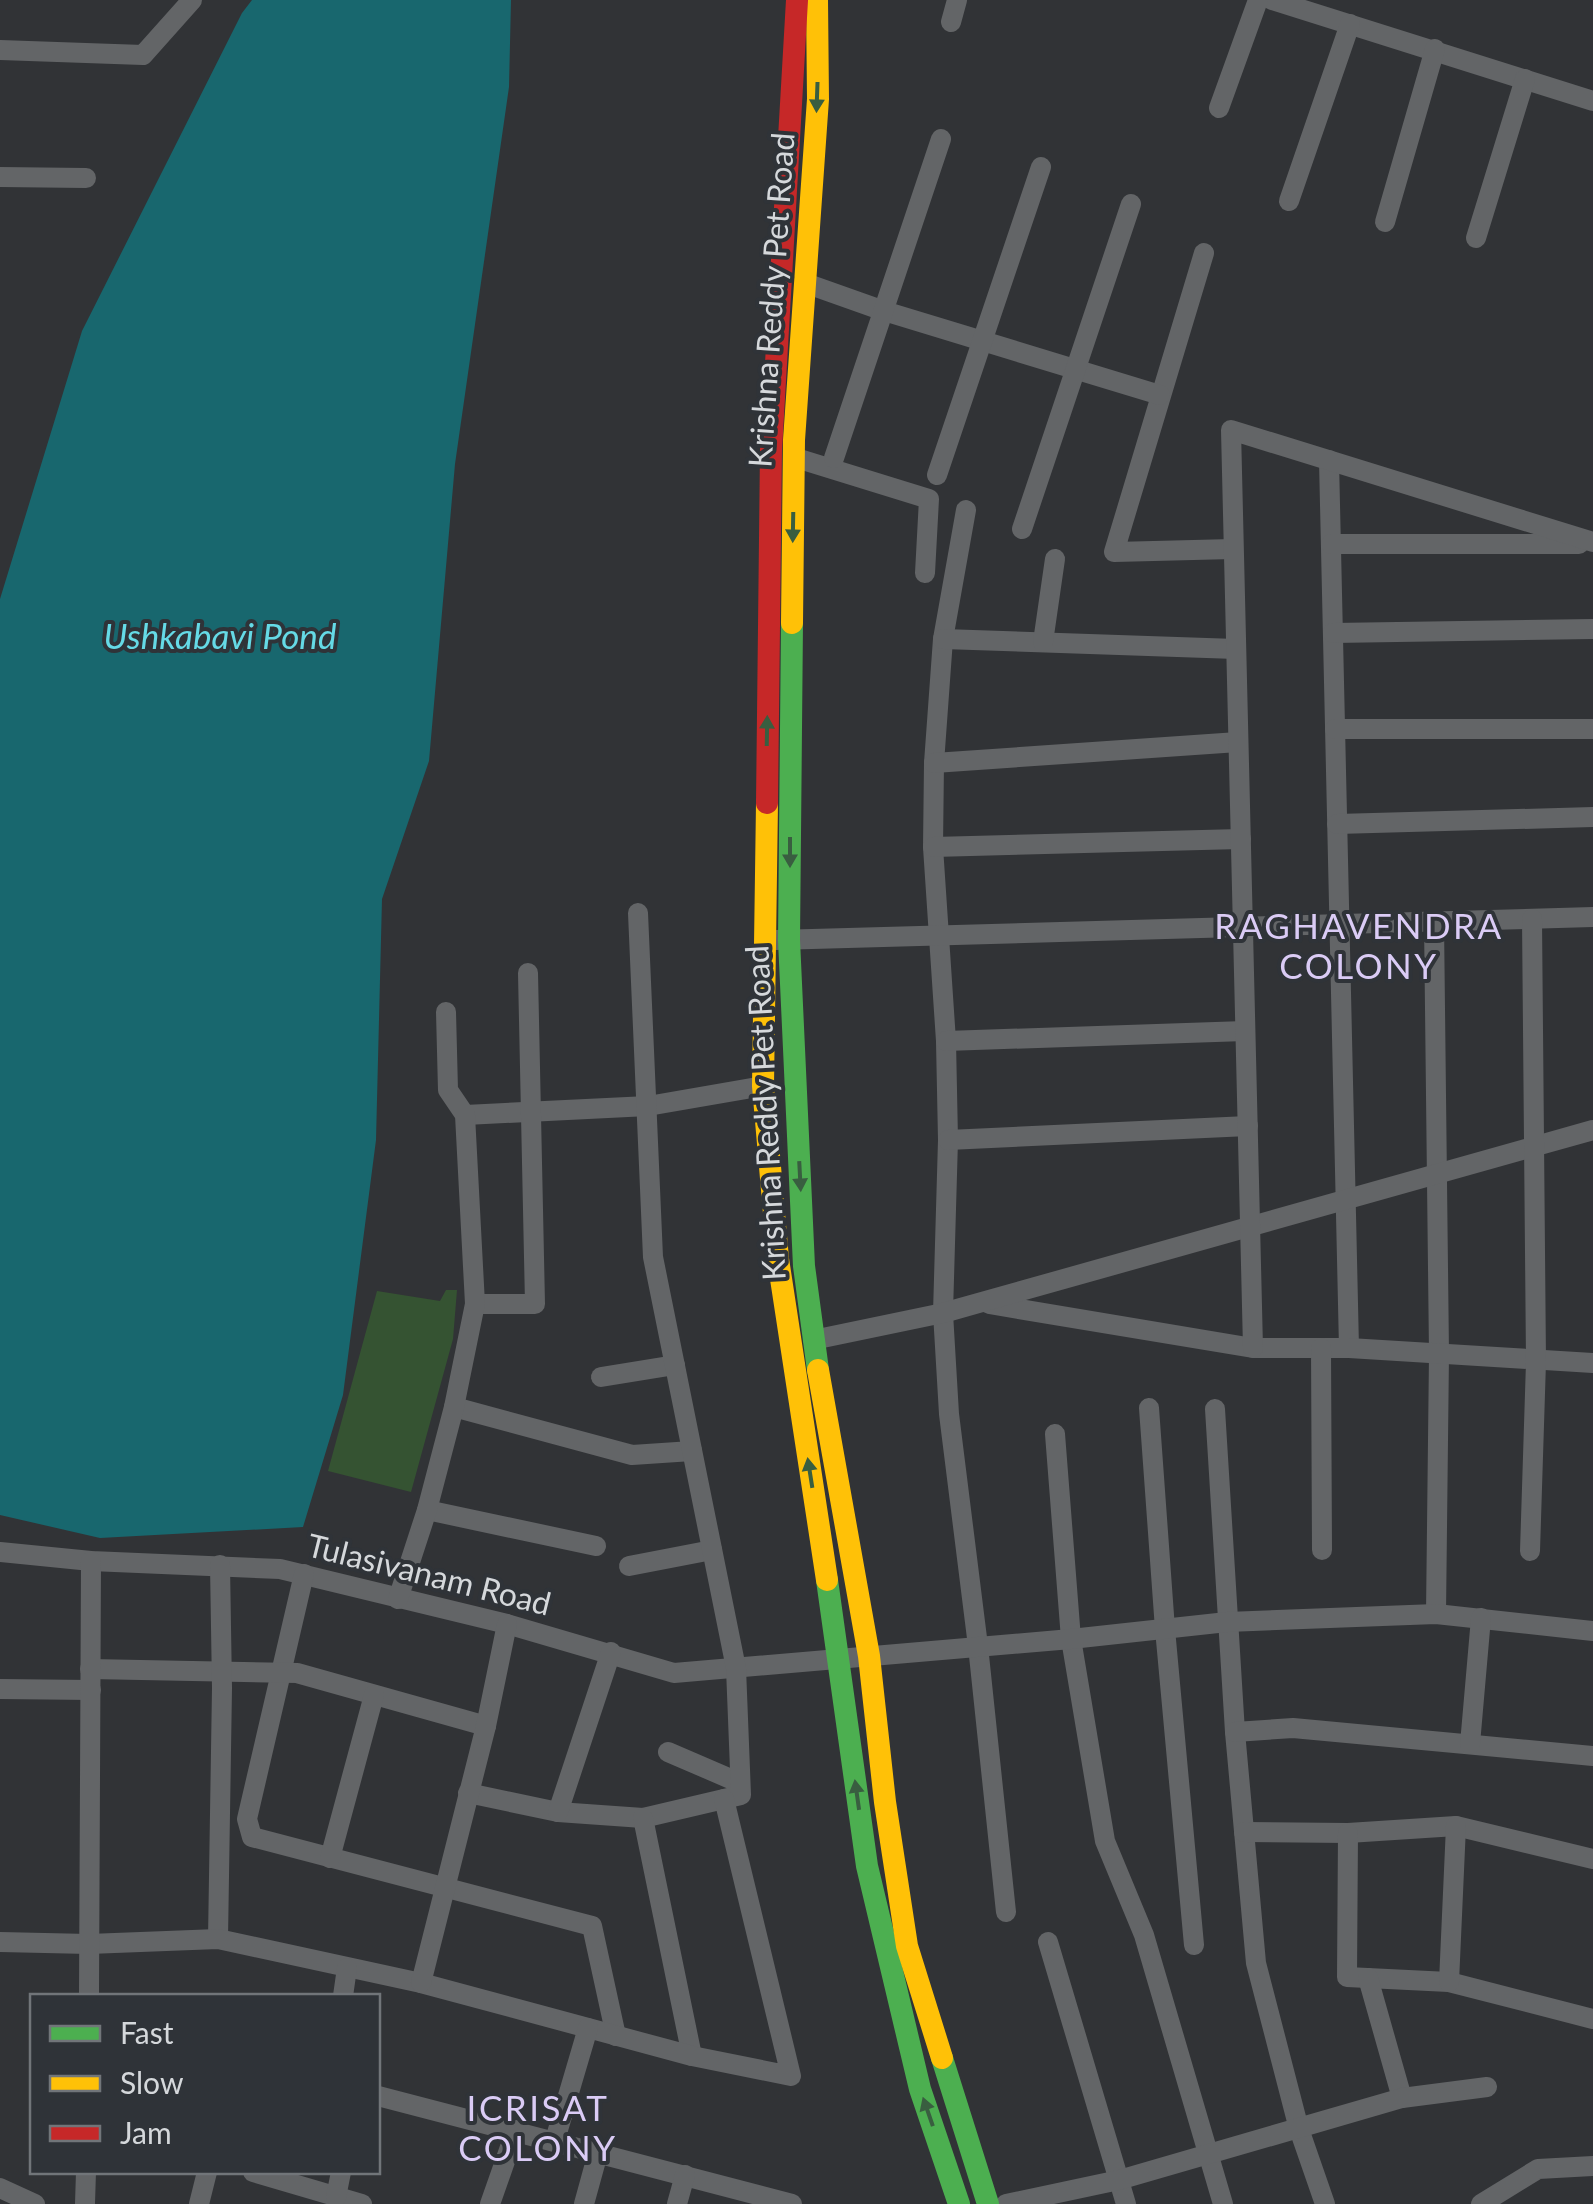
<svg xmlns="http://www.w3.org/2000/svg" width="1593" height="2204" viewBox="0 0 1593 2204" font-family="Lato,sans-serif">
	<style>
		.green { fill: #355332 }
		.water { fill: #18676e }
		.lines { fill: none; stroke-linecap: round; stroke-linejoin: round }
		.street { stroke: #636567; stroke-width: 20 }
		.fast { stroke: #4caf50; stroke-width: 22 }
		.slow { stroke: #ffc107; stroke-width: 22 }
		.jam { stroke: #c62828; stroke-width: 22 }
		.oneway { fill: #395e40 }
		.labels { text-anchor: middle; stroke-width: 8; stroke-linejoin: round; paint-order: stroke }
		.street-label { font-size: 32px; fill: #d5d8db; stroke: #2f3338 }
		.water-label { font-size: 35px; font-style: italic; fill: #65dae6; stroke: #2f3338 }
		.neighbourhood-label { font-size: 35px; letter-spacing: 2.5px; fill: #dacbf5; stroke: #2f3338 }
	</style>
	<rect width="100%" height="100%" fill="#313336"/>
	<!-- green -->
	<polygon class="green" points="446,1290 457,1290 453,1339 411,1492 328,1471 377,1291 440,1301"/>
	<!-- water -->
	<polygon class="water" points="252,0 511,0 509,87 455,464 429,761 382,899 376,1140 343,1395 303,1527 100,1538 0,1515 0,599 82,331 242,13"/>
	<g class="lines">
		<!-- street -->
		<g class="street">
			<polyline points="1272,0 1593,101"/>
			<polyline points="951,22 957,0"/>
			<polyline points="0,50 143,55 192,0"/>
			<polyline points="1219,108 1258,0"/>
			<polyline points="0,177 86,178"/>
			<polyline points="1289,201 1350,24"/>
			<polyline points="1385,222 1435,49"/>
			<polyline points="1476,238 1525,79"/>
			<polyline points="1204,253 1114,552 1233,549"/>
			<polyline points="805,283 884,311 1160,395"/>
			<polyline points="793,457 929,499 925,573"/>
			<polyline points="834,458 941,139"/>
			<polyline points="1329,460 1349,1348"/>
			<polyline points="937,475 1041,167"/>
			<polyline points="966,510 943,639 934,763 933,847 946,1041 948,1140 943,1313 949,1414 978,1646 1006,1912"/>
			<polyline points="1022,529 1131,204"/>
			<polyline points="1331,544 1579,544"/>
			<polyline points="1333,633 1593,629"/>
			<polyline points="943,639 1236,649"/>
			<polyline points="1043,642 1055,559"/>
			<polyline points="1335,729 1593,729"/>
			<polyline points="934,763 1238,742"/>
			<polyline points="1337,824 1593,817"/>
			<polyline points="933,847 1241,839"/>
			<polyline points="1434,922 1439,1354 1436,1614"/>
			<polyline points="776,940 1593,917"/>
			<polyline points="946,1041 1245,1031"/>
			<polyline points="465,1115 648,1106 763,1086"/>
			<polyline points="948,1140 1248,1126"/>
			<polyline points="475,1304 535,1304 528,973"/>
			<polyline points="989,1304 1253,1348 1349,1348 1593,1363"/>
			<polyline points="813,1340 943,1313 1593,1130"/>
			<polyline points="1253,1348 1231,430 1593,542"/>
			<polyline points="1321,1348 1322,1550"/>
			<polyline points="601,1377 675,1365"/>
			<polyline points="454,1407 632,1455 692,1451"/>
			<polyline points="1149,1408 1165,1629 1194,1945"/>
			<polyline points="1215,1409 1235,1732 1256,1963 1299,2129 1325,2204"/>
			<polyline points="1055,1434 1071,1639 1105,1841 1144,1935 1223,2204"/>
			<polyline points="427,1510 596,1546"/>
			<polyline points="1530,1551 1536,1362 1532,919"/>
			<polyline points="0,1552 91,1561 280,1569 507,1624 674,1673 1071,1639 1227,1622 1436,1614 1593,1631"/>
			<polyline points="629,1566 712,1550"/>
			<polyline points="304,1574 247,1819 252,1837 592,1926 616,2036"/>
			<polyline points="398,1599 427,1510 454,1407 475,1304 465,1115 448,1090 446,1012"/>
			<polyline points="90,1669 297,1673 486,1726"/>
			<polyline points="0,1689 91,1690"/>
			<polyline points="1235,1732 1293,1728 1593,1756"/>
			<polyline points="1470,1744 1481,1618"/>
			<polyline points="668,1752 740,1783"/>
			<polyline points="468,1793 558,1812 643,1818 741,1795 736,1668 653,1257 638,913"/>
			<polyline points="558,1812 611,1652"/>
			<polyline points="643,1818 692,2056"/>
			<polyline points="1244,1832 1348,1833 1456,1826 1593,1859"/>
			<polyline points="1348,1833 1347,1977 1449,1982 1593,2019"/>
			<polyline points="330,1858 374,1695"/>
			<polyline points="218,1939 222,1688 220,1565"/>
			<polyline points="0,1942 89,1944 218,1939 421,1983 692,2056 791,2076 724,1799"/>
			<polyline points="1048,1942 1126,2204"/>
			<polyline points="1368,1978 1402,2098"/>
			<polyline points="1449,1982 1456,1826"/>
			<polyline points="421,1983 486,1726 507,1624"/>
			<polyline points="89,1996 91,1561"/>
			<polyline points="343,1996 347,1968"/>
			<polyline points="378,2096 792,2204"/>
			<polyline points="555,2140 588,2028"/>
			<polyline points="253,2172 362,2204"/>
			<polyline points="0,2188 35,2204"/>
			<polyline points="336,2197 341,2172"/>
			<polyline points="85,2204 86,2172"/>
			<polyline points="199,2204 207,2172"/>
			<polyline points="490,2204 516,2130"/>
			<polyline points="584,2204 598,2153"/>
			<polyline points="677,2204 685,2175"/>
			<polyline points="1006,2204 1119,2180 1402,2098 1487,2087"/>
			<polyline points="1481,2204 1538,2169 1593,2166"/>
		</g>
		<!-- fast -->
		<g class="fast">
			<polyline points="792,623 789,940 804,1266 818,1370"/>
			<polyline points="827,1580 867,1866 920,2089 959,2204"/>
			<polyline points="942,2058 988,2204"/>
		</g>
		<!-- slow -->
		<g class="slow">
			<polyline points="792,623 794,440 818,99 817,0"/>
			<polyline points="767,803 763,1086 778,1259 827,1580"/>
			<polyline points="818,1370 869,1656 885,1802 907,1946 942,2058"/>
		</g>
		<!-- jam -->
		<polyline class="jam" points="767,803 771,450 797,0"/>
	</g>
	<!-- one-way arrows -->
	<defs><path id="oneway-solid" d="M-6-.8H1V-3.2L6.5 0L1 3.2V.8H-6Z" transform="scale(2.5)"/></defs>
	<g class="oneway">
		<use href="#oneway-solid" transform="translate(817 97) rotate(92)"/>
		<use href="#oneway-solid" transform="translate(793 527) rotate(91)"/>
		<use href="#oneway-solid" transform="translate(767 731) rotate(-89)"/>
		<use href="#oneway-solid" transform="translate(790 852) rotate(90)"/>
		<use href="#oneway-solid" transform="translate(800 1176) rotate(87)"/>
		<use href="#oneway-solid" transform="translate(810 1473) rotate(-99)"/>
		<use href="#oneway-solid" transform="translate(857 1795) rotate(-98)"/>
		<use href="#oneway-solid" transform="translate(928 2112) rotate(-109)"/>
	</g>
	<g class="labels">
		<!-- street labels -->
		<g class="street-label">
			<text transform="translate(772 300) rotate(-86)" y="11">Krishna Reddy Pet Road</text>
			<text transform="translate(766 1113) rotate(-93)" y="11">Krishna Reddy Pet Road</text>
			<text transform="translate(429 1575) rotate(14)" y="11">Tulasivanam Road</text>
		</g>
		<!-- water labels -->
		<g class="water-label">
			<text x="220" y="649">Ushkabavi Pond</text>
		</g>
		<!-- neighbourhood labels -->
		<g class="neighbourhood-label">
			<text x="1359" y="939">RAGHAVENDRA<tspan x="1359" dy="40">COLONY</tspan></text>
			<text x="538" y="2121">ICRISAT<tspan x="538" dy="40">COLONY</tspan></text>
		</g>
	</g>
	<!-- legend -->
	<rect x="30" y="1994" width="350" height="180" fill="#2f3338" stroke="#717579" stroke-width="2.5"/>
	<rect x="50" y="2026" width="50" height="15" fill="#4caf50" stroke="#717579" stroke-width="2.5"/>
	<text x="120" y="2044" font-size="30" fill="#d5d8db">Fast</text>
	<rect x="50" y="2076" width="50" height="15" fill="#ffc107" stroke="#717579" stroke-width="2.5"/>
	<text x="120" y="2094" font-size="30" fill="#d5d8db">Slow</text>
	<rect x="50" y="2126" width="50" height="15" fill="#c62828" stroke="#717579" stroke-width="2.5"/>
	<text x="120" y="2144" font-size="30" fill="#d5d8db">Jam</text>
</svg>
